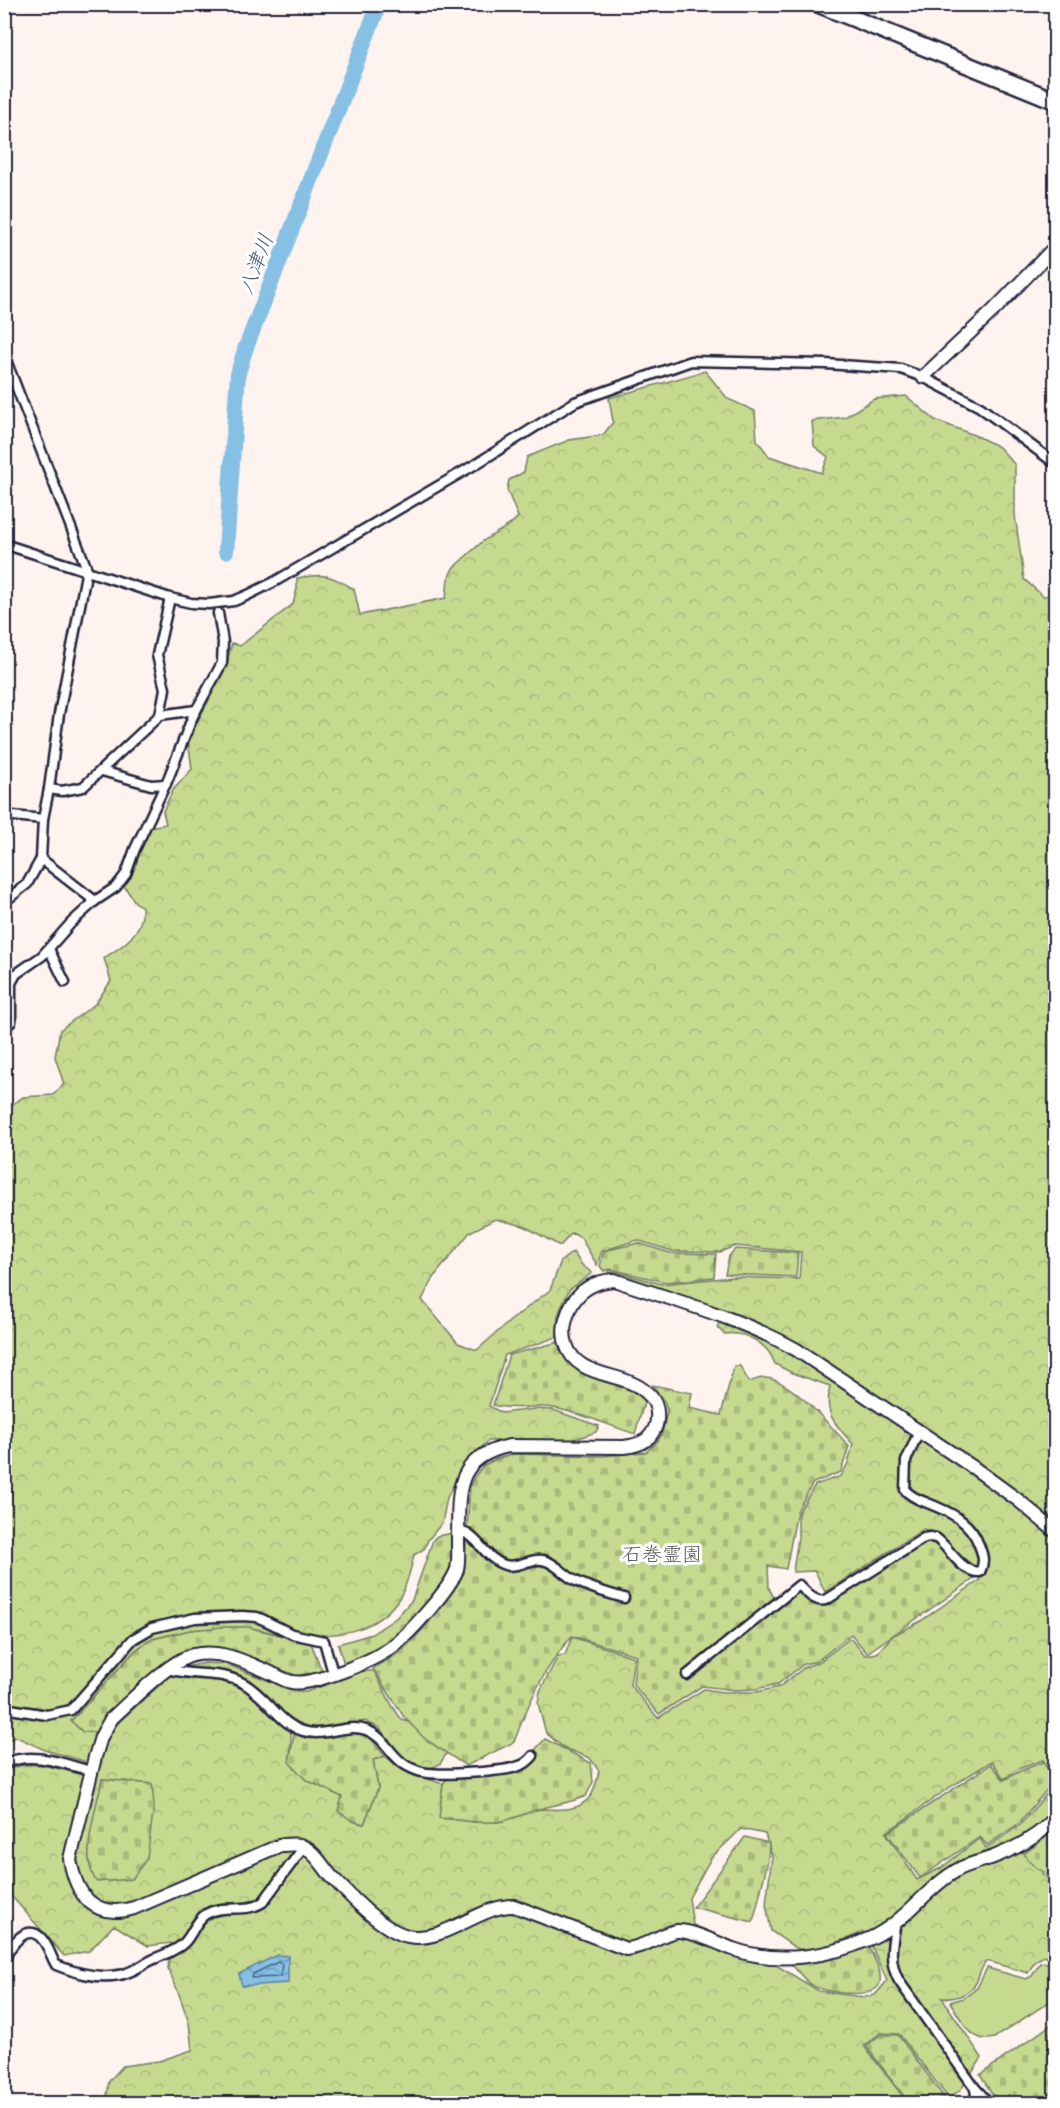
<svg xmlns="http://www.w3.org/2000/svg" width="1060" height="2108" viewBox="0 0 1060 2108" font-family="'Indie Flower','Klee One',sans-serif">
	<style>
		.green { fill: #c5d98f; stroke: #747e65; stroke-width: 1.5 }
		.forest { fill: url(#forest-crowns); stroke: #747e65; stroke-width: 1.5; fill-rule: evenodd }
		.cemetery { fill: url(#cemetery-stones); stroke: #747e65; stroke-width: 1.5 }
		.water { fill: url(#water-waves); stroke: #5e81a1; stroke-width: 1.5 }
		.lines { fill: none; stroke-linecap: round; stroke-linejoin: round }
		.shore { stroke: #4a617f; stroke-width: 1.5 }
		.river { stroke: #86c0e5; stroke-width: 16 }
		.street-casing { stroke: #22223b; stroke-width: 13 }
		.secondary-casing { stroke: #22223b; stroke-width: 16 }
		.highway-casing { stroke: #22223b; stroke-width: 20 }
		.street { stroke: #fff; stroke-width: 8 }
		.secondary { stroke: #fff; stroke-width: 12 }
		.highway { stroke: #fff; stroke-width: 15 }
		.labels { text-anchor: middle; stroke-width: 6; stroke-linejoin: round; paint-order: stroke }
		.park-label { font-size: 20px; fill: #535954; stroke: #fff }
		.water-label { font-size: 21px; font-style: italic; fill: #455976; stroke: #fff }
	</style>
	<defs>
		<pattern id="forest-crowns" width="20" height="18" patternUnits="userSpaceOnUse" patternTransform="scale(1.5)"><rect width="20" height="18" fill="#c5d98f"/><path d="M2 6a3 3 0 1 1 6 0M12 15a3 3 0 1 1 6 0" fill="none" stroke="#a9ba7c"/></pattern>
		<pattern id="cemetery-stones" width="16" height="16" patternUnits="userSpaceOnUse" patternTransform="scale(1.5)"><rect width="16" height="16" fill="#c5d98f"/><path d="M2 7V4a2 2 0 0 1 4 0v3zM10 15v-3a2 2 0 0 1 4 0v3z" fill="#a9ba7c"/></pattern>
		<pattern id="water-waves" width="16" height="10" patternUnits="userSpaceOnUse" patternTransform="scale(1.5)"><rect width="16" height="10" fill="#86c0e5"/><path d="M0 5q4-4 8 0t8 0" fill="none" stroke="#6d9cbb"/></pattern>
	</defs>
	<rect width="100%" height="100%" fill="#fef3ee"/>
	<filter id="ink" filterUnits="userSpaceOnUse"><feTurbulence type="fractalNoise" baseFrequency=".0167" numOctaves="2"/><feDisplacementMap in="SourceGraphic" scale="12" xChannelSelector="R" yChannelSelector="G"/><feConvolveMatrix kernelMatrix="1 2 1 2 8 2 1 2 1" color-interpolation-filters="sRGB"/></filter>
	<g filter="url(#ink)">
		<!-- green -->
		<path class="green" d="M1044,1962L1055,1967V1998L994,2038C971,2045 961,2018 950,2002L964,1998L977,1988L987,1968L1026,1979L1032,1976L1040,1963Z"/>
		<!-- forest -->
		<path class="forest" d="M705,371L728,399L755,411L757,440L769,456L822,473L828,457L814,446L812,421L845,417L874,399L906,396L935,420L979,437L999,447L1015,465V515L1024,579L1043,596L1056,595L1055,1777L1043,1760L1018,1769L1004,1779L992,1761L947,1789L886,1833L917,1880L941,1868L980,1838L986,1848L1020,1825L1055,1784V1847L1042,1863V1874L1055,1884V1961L1044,1956L1035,1961L1028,1973L987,1961C980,1968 980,1975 976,1983C968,1995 955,1999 942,1998L982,2058L961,2089L949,2099L899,2034L880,2033L864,2046L908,2103H106L109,2081L123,2066L159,2061L192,2050L189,2023L179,1994L168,1968L171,1943L148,1946L114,1925L89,1951L64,1956L7,1891L5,1895V1771C33,1758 53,1767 82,1775L84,1761L45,1750L17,1737L5,1740V1110L23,1097L53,1095L64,1084L55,1057L60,1030L95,1004L111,981L104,958C122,947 145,932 142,907L135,902L124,886L150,827L166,824L163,811L173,790L192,769L188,740L225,669L232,643L240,646L293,604L297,589V578C324,573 329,574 354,589L360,615L446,598L448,579L453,568L483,541L511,524L518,517L507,490L509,480L524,472L527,457L569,440L603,435L613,422L609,398ZM495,1219L524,1226L560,1246L572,1233L581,1238L597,1265L602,1251L637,1240L672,1251L720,1252L735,1246L801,1252L799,1279L733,1277L662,1284L610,1270L608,1273L611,1276L726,1311L717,1327L724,1334C745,1331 768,1343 775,1364L792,1373L830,1386C824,1415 834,1423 853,1444L848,1463L841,1476L815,1485L798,1513V1537L793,1572L815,1571L825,1592L924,1529L935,1533L951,1549L970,1563L980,1580L919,1622L892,1636L877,1653L865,1655L850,1638L819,1662L805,1667L779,1687L757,1692H723L704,1689L658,1718L630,1685L634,1657L572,1637L565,1655L558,1656L540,1691L538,1703L546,1733L564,1748L590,1758L599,1771C597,1778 595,1791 590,1797C577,1813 558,1809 541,1809C526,1810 511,1821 496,1822C477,1824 459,1819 440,1818L443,1784L404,1771L385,1756L373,1760L378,1788L364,1824L353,1821L343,1797L306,1780L290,1762L291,1733L305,1727L321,1729L365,1721L380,1728L389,1745L399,1757L416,1767L429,1769L440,1764L446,1754L458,1747L582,1615L424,1726L402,1720L393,1707L374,1671H363L306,1692L292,1690L226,1664L205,1663L185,1667L171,1675L120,1721L110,1733L83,1732L71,1721L135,1651L149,1640L190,1630L239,1627L262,1630L311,1643L295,1633C334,1639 379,1632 401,1595C408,1583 411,1567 414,1555L425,1548L428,1540L442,1523L447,1498L462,1467L488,1441L573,1440L596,1432L599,1426L553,1410L534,1409L502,1413L489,1406L505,1355L557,1337L558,1315L569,1290L592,1273L582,1265L573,1252L561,1261L550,1290L510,1321L477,1350L458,1343L422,1300L433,1278L470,1232ZM102,1779L152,1784L97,1807ZM741,1829L765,1834L772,1856L766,1904L771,1931C778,1935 792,1947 799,1949C813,1952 850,1938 863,1932L871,1945L887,1981L875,1995L862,1997L819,1991L746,1947L693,1925L689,1898L711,1858Z"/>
		<!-- cemetery -->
		<g class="cemetery">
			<polygon points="638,1243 670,1253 716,1254 714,1277 666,1282 610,1269 604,1271 600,1266 604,1251"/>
			<polygon points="735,1249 798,1253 796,1277 725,1274 729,1256"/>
			<path d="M559,1342C582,1386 609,1375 646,1396L635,1434C608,1425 581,1413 554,1408C533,1404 512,1411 493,1405L509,1355Z"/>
			<path d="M734,1366H740L749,1382C753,1381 759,1378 763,1378C789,1376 832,1428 849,1446L841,1472L813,1483L797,1511L786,1569L768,1566L769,1588L775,1600L800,1581L816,1596L824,1598L929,1533L963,1563L975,1578L867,1653L851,1634L817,1661L804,1664L778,1684L756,1689L735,1690L702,1686L659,1714L633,1685L636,1655L572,1636C545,1666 528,1704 514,1742L466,1766L425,1739L404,1717L373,1669C382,1663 393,1658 401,1651C421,1634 452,1596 464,1573L470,1485L475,1476L483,1466L496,1459L514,1454L603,1456L646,1452L657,1442L662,1434L667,1411L665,1403L653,1385L692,1393L689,1408L721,1415Z"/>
			<path d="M454,1533C454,1546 456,1563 450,1575C445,1584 436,1593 429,1601C401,1634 386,1649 344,1664L338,1644L372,1634L396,1618L412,1600L433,1540L437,1536Z"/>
			<polygon points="223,1627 248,1627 311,1643 322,1671 301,1677 222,1648 194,1649 171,1659 105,1719 97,1732 83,1732 71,1721 135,1651 149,1640 190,1630"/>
			<polygon points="357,1731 368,1735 385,1756 373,1760 378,1788 364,1824 353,1821 338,1811 342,1797 306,1780 289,1762 294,1734 326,1736"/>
			<path d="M545,1739L591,1763L593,1782L586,1796C570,1803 553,1805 536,1810C523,1814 509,1821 496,1822C476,1824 458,1819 439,1818L443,1784L448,1777C474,1775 520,1779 538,1757L532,1753Z"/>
			<polygon points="1043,1762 1055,1780 1018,1824 987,1845 980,1837 920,1878 887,1833 991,1764 1004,1780 1020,1771"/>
			<path d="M102,1779L152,1784L154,1805L147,1858L132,1879L97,1882C78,1858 97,1808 102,1779Z"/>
			<path d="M1055,1830V1880C1045,1871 1030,1867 1024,1854Z"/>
			<polygon points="745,1837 769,1843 768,1861 753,1922 693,1907"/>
			<path d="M869,1947C873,1957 882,1970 880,1982C877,2001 822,1992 812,1985C804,1980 798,1971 792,1965L818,1961Z"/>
			<polygon points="1055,2022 1055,2103 1003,2103 993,2095 980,2075"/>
			<polygon points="880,2035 898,2035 947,2101 953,2097 958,2103 909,2103 866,2046"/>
		</g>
		<!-- water -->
		<polygon class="water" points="277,1955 288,1956 288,1983 242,1986 239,1974"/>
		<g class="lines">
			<!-- shore -->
			<polygon class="shore" points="278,1962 282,1964 280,1977 252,1978 253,1974"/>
			<!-- river -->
			<polyline class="river" points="226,551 238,373 245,350 379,4"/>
			<!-- street casing -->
			<g class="street-casing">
				<g id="street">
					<polyline points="4,355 87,569 59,714 49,789 43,819 41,859 95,901"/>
					<polyline points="4,544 170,598 191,603 209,604 234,601 248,595 274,582 476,464 575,402 691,361 826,364 901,369 923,377 980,407 1056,464"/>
					<polyline points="160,715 196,710"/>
					<polyline points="102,771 151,785 166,784"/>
					<polyline points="49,789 62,791 83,787 160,715 165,689 157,655 170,598"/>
					<polyline points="4,813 13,816 43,819"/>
					<polyline points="4,902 27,884 41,859"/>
					<polyline points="49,949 65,982"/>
					<polyline points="4,1028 11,1022 11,983 16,974 42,956 71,923 95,901 116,887 126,874 135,849 168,779 193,716 222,663 223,642 218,613"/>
					<path d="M458,1531C478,1533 484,1559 505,1565C519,1569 531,1556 546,1561C558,1565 565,1576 576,1581C589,1588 610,1594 624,1598"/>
					<path d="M168,1669C194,1677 218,1670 243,1683C267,1696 278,1723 303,1731C326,1738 345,1723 366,1730C385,1736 390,1757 407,1766C413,1769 420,1773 428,1773C444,1775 505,1772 519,1766C526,1764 529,1761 533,1756"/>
					<path d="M687,1675L799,1585C807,1593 815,1603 826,1600L924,1538L930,1537L936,1538C950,1548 961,1573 980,1572C985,1562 983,1555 979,1545C970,1520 948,1511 925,1502C917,1499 910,1496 905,1490L906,1461L919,1431"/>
					<polyline points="4,1708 47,1715 71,1710 133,1639 152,1628 195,1618 242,1616 257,1617 266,1621 292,1634 324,1641 333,1673"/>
					<path d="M4,1764C32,1750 64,1764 91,1771"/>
					<path d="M896,1922C892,1944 888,1961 899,1981L975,2088L990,2104"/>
					<path d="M4,1960C10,1947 26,1921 42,1939C49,1947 51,1957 56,1965C76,1973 97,1979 119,1975C130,1974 142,1965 152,1960C162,1955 176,1951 184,1943C193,1934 195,1921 206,1914C225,1903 246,1914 263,1902L303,1848"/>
					<polyline points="4,2087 5,2104"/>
					<polyline points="975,2088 977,2104"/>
				</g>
			</g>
			<!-- secondary casing -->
			<g class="secondary-casing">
				<g id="secondary">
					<polyline points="923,377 994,310 1056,246"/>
					<path d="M1056,1532L1018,1500L974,1468L797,1350C740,1318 676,1301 614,1280C595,1281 578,1290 570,1308C565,1320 562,1331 566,1344C576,1379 623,1371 646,1392C661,1404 661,1427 646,1440C639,1445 632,1446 624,1447L509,1446C452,1458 459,1495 458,1542C458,1550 459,1561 457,1569C451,1588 410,1633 393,1646C376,1660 313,1686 292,1682C285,1681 277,1676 271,1673C246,1662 221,1649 193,1655C169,1661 130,1702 111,1719L101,1737L95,1757L70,1859C76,1895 94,1920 134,1908L281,1845C287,1845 295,1844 300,1845C315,1851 322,1866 332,1877C351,1897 382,1930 408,1936C444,1944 479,1905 514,1906L626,1949C648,1947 660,1933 677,1931C692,1930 719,1944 733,1949C777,1965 830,1957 871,1938C906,1922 927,1886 961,1868C970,1864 981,1861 991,1858C1015,1849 1039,1837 1056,1817"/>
				</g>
			</g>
			<!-- highway casing -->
			<g class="highway-casing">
				<polyline id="highway" points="818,4 1056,101"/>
			</g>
			<!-- street -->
			<use href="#street" class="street"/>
			<!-- secondary -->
			<use href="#secondary" class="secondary"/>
			<!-- highway -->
			<use href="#highway" class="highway"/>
		</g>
	</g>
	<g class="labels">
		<!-- park labels -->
		<g class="park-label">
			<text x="662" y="1561">石巻霊園</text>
		</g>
		<!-- water labels -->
		<g class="water-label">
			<text transform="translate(256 264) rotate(-69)" y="7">八津川</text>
		</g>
	</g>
	<!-- margin -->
	<rect width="1060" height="2108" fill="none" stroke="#fff" stroke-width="24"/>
	<rect x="12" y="12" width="1036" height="2084" fill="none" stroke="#22223b" stroke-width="2" filter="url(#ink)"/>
</svg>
